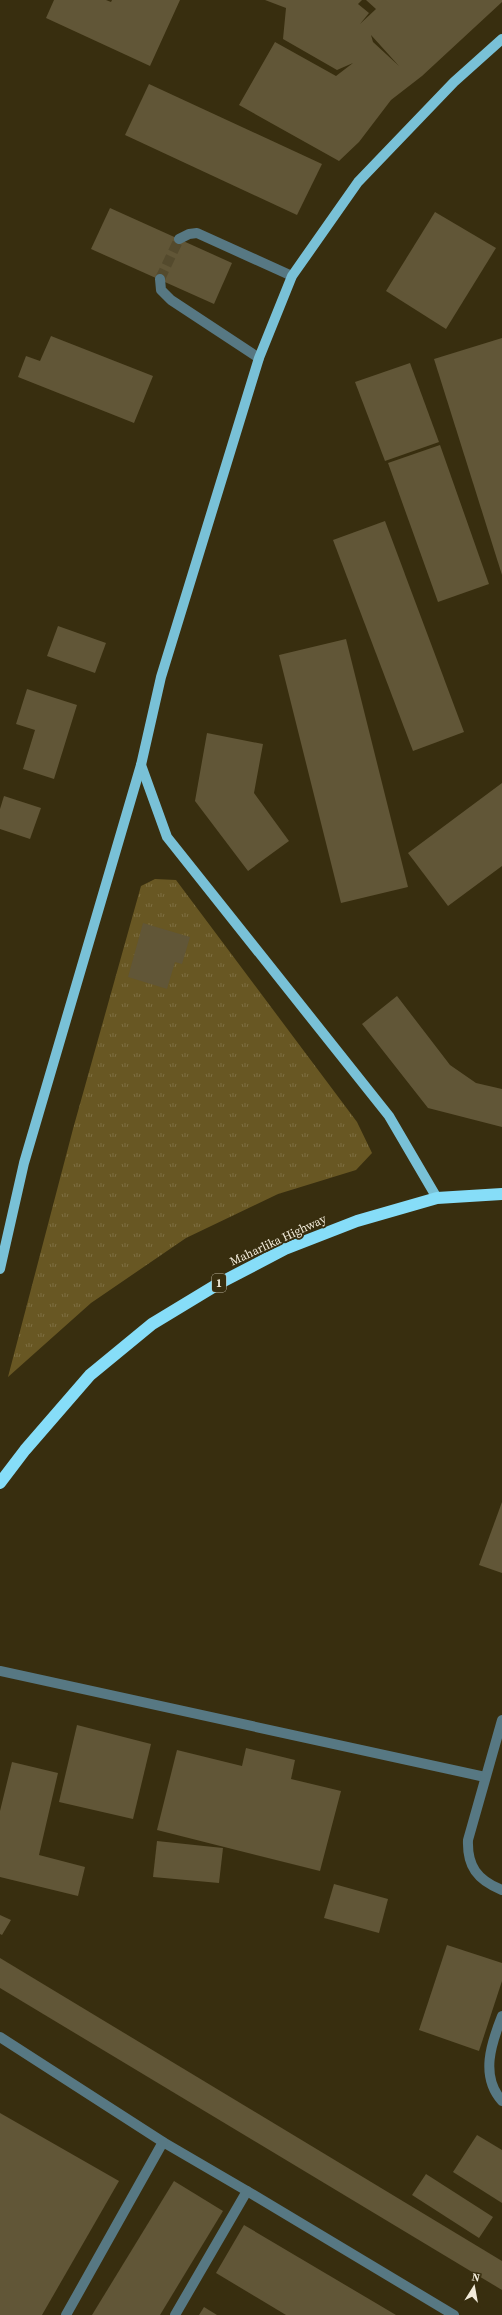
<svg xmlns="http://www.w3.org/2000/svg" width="502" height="2315" viewBox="0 0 502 2315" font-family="'Source Serif 4',serif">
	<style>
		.park { fill: url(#park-tufts) }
		.building { fill: #615637; fill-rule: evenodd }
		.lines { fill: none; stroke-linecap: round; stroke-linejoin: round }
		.minor-tunnel { stroke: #544a2d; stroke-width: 10; stroke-dasharray: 10 5; stroke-linecap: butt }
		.minor { stroke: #577883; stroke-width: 10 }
		.major { stroke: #79c1d7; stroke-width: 10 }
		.highway { stroke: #86ddf8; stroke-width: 12 }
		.labels { text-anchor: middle; stroke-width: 4; stroke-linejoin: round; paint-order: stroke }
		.shield { fill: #382e0f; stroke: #bab29d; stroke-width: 1 }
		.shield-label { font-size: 11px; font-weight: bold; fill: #f2ebda }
		.street-label { font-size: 12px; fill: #f2ebda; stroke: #382e0f }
	</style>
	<defs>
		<pattern id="park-tufts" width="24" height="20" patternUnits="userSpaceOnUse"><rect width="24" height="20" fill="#685723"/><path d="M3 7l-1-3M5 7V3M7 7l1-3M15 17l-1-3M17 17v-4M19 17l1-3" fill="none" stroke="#7e6f42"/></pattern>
	</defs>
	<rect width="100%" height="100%" fill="#382e0f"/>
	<!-- park -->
	<polygon class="park" points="155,879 176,880 357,1122 372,1153 356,1170 278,1194 186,1238 91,1303 8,1377 73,1129 141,886"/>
	<!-- building -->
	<g class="building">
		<polygon points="54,0 106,0 111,2 112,0 180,0 150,66 46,18"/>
		<path d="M265,0H362L358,4L369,13L360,24L376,9L366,0H502V2L422,76L391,100L359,142L339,161L239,105L275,42L336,76L353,63L337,70L283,39L286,8ZM371,35L399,66L373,42Z"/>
		<polygon points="149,84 322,164 297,215 125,135"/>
		<polygon points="110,208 232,263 214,304 91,249"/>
		<polygon points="435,212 496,248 446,329 386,291"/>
		<polygon points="51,336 153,376 134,423 18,377 26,356 40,361"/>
		<polygon points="502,338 502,575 434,359"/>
		<polygon points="410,363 439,442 385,461 355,382"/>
		<polygon points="440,445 489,584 438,602 388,463"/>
		<polygon points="385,521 464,732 413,751 333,540"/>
		<polygon points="58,626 106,643 95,673 47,656"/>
		<polygon points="346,639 408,887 341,903 279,655"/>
		<polygon points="27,689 77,705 54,779 23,769 35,730 16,724"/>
		<polygon points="207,733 263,744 254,793 289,841 248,871 195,801"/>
		<polygon points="502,783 502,866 448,906 408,853"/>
		<polygon points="4,796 41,808 30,839 0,829 0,809"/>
		<polygon points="143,923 190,937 182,964 175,962 167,989 128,977"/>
		<polygon points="397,996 450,1065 476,1083 502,1089 502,1127 428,1108 362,1024"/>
		<polygon points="502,1502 502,1573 479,1565"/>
		<polygon points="77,1725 151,1744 133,1819 59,1802"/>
		<polygon points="246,1748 295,1760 291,1779 341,1791 320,1871 157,1830 177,1750 242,1766"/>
		<polygon points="12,1762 58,1773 39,1855 85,1867 78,1896 0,1877 0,1811"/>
		<polygon points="157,1841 223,1848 219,1883 153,1877"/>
		<polygon points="334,1884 388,1899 379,1933 324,1918"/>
		<polygon points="0,1915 11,1920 2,1935 0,1934"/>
		<polygon points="447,1945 502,1963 502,1981 479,2051 419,2030"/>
		<polygon points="0,1958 502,2261 502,2290 0,1988"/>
		<polygon points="0,2113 119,2181 42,2315 0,2315"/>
		<polygon points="477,2135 502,2150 502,2203 453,2172"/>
		<polygon points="426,2174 493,2217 479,2238 412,2195"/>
		<polygon points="174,2181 223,2211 160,2315 92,2315"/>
		<polygon points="244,2225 396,2315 286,2315 216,2273"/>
		<polygon points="204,2307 217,2315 199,2315"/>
	</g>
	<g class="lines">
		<!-- minor-tunnel -->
		<polyline class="minor-tunnel" points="160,279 179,239"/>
		<!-- minor -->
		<g class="minor">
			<polyline points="179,239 189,234 197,233 292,276"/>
			<polyline points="160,279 161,290 171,300 259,358"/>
			<polyline points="0,1671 485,1777"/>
			<path d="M502,1720L468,1840C467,1866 477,1880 502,1890"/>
			<path d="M502,2016C491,2044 480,2076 502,2101"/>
			<polyline points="0,2037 163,2142 247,2191 454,2315"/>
			<polyline points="66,2315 163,2142"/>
			<polyline points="175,2315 247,2191"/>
		</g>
		<!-- major -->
		<g class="major">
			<polyline points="141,765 167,837 389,1116 437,1198"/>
			<polyline points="0,1269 24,1163 141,765 161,677 259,358 292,276 358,182 454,82 502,39"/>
		</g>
		<!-- highway -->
		<polyline class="highway" points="0,1483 25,1450 90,1375 152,1324 218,1284 285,1249 357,1221 437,1198 502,1194"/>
	</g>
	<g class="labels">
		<!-- shield labels -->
		<rect class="shield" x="212" y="1274" width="14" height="18" rx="3"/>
		<g class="shield-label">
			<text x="219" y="1287">1</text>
		</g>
		<!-- street labels -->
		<g class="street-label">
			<text transform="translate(278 1240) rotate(-25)" y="4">Maharlika Highway</text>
		</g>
	</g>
	<!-- north arrow -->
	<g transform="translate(474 2287) rotate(11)" stroke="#382e0f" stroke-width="3" paint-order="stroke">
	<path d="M0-3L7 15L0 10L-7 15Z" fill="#f2ebda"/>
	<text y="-6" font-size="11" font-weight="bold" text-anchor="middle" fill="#f2ebda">N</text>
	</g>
</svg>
